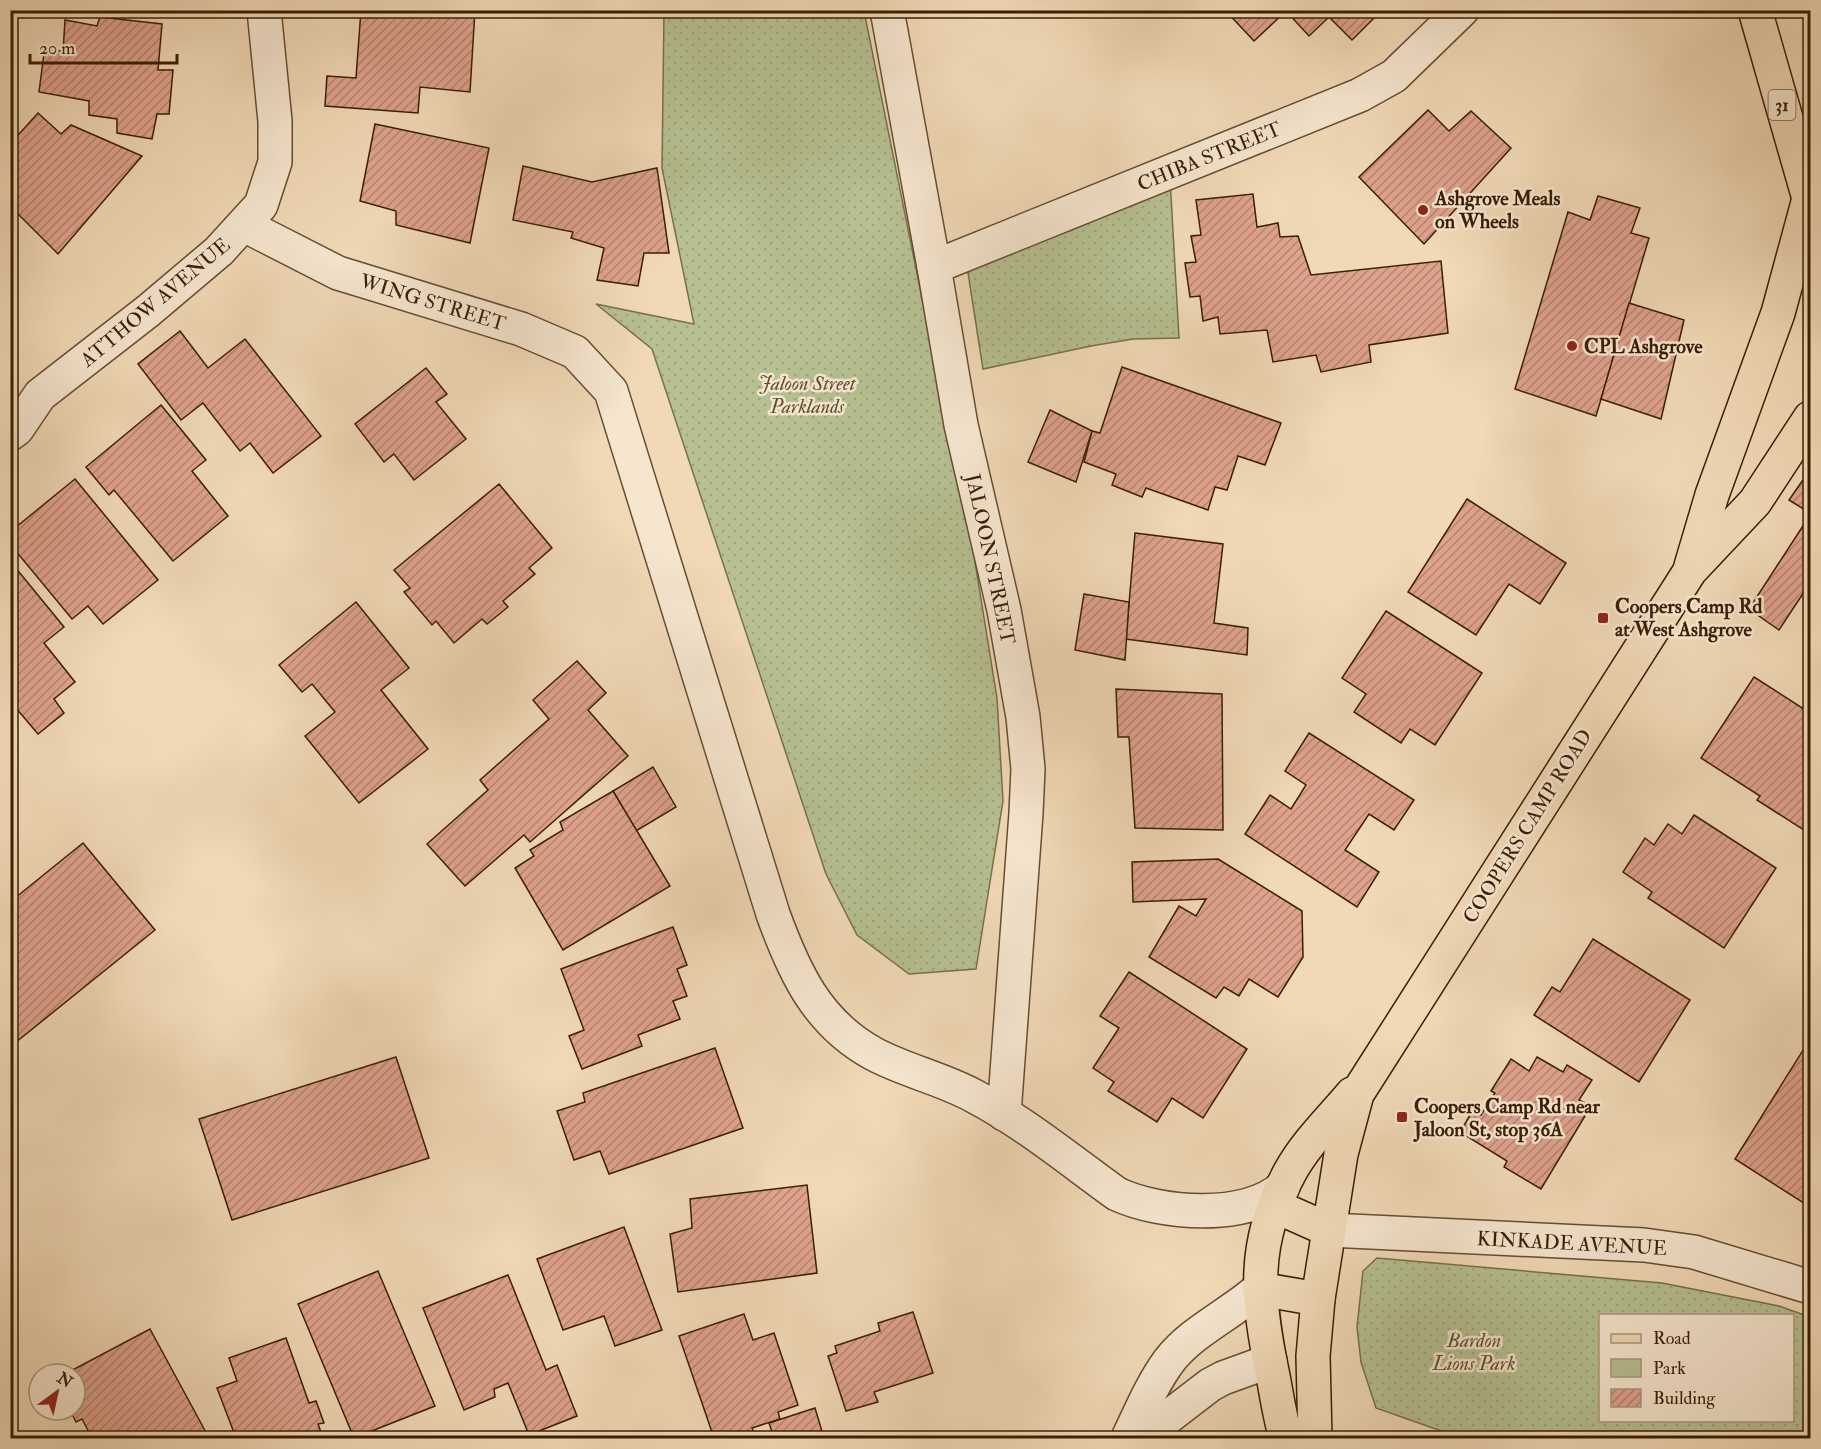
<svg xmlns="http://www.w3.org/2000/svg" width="1821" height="1449" viewBox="0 0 1821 1449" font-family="'IM FELL Double Pica',serif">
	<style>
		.green { fill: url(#green-dots); stroke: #786f4a; stroke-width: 1.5; fill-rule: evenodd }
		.building { fill: url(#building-hatch); stroke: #391e03; stroke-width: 1.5 }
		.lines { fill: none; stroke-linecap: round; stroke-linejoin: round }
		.minor-casing { stroke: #674d30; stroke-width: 36 }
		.major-casing { stroke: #391e03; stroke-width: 36 }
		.minor { stroke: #f6e6d0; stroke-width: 33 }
		.major { stroke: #f1d9b6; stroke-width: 33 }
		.poi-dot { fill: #8f2418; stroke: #f6e6d0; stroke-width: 2 }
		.labels { text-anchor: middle; stroke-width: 5; stroke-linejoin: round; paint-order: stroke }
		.shield { fill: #f6e6d0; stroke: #725a40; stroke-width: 1.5 }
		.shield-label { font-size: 18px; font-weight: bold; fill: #391e03 }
		.street-label { font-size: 20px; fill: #391e03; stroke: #f6e6d0 }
		.poi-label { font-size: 20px; font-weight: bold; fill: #391e03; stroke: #f6e6d0; text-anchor: start }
		.park-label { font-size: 20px; font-style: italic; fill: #5e4f2e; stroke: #f6e6d0 }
	</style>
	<defs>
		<pattern id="green-dots" width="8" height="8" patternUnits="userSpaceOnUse" patternTransform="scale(1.5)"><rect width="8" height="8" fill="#b6c091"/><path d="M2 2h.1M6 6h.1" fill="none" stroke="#9da57b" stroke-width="1.8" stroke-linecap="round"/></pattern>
		<pattern id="building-hatch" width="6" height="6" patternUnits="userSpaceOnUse" patternTransform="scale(1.5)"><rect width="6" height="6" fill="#dfa28d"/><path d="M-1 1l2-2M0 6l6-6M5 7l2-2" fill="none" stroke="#b68371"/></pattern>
	</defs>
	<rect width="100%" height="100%" fill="#f1d9b6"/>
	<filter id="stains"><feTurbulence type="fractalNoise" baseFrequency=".00333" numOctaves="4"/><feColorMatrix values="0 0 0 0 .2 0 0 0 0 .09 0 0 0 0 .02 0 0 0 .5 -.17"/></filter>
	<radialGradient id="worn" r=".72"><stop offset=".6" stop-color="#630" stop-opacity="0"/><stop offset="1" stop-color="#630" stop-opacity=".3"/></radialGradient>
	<!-- green -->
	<g class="green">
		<polygon points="664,11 864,11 974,556 997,698 1003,801 976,969 909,974 857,935 826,874 652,349 596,304 694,324 662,168"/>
		<polygon points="1170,178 1179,338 1133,339 1091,346 983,369 966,260"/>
		<path d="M1377,1258L1662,1283L1779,1306L1810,1317V1438H1461L1376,1408L1361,1362L1357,1327L1363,1271ZM1600,1316H1792V1420H1600Z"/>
	</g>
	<!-- building -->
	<g class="building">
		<polygon points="361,10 475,10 470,92 420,87 418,113 325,106 327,76 356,78"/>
		<polygon points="1076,10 1090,10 1080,16"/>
		<polygon points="1225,10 1382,10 1352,40 1329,17 1309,36 1286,11 1254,41"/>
		<polygon points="100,17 162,24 158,70 173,70 169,114 157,114 152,139 117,133 117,119 89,115 89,101 39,92 45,46 63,52 65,20 97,26"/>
		<polygon points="1428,110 1449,131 1471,111 1511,148 1424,244 1359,177"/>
		<polygon points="38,113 61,134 71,125 142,156 58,254 10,206 10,144"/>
		<polygon points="375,124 489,148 470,243 396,225 396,211 360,201"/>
		<polygon points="523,166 592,182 657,168 669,253 644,253 638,286 597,280 604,248 571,238 573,232 513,220"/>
		<polygon points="1253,194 1257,227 1278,223 1280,237 1298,236 1311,275 1441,261 1448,333 1369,345 1371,362 1321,372 1316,355 1273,362 1267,330 1220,334 1218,317 1203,321 1200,296 1190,297 1185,263 1196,262 1191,236 1201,235 1196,200"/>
		<polygon points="1598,196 1640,208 1631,233 1649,238 1596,416 1515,389 1568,212 1590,220"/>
		<polygon points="1629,303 1684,320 1661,419 1601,399"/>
		<polygon points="180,331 208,368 245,339 321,436 273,473 250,443 240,451 203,403 181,420 138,364"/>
		<polygon points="1122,367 1281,423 1265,465 1238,456 1227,490 1215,487 1208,510 1146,488 1142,497 1112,485 1116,474 1084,462 1092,431 1100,433"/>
		<polygon points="426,368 447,394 436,402 466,439 414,480 394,454 384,462 355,424"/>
		<polygon points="161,405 206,460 192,471 228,516 173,561 114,490 109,495 86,467"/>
		<polygon points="1050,410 1092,431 1076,482 1028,462"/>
		<polygon points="1810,472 1810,513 1789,500 1807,474"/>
		<polygon points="75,479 158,580 103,624 88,606 72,619 10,544 10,532"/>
		<polygon points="499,484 552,548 529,568 535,574 503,601 508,607 487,624 482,619 454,643 436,621 432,625 404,592 410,588 394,570"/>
		<polygon points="1467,499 1566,563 1540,604 1509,584 1476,635 1408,592"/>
		<polygon points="1810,515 1810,583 1779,630 1749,609"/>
		<polygon points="1135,533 1223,544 1214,623 1248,628 1247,655 1126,639"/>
		<polygon points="10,561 64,627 44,643 75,682 54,699 64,713 38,734 10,701"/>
		<polygon points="1084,594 1129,602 1125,660 1075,650"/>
		<polygon points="356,602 409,668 381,690 428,749 359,803 305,736 335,712 312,684 302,692 279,665"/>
		<polygon points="1386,611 1482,673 1435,745 1410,729 1401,743 1354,712 1366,694 1342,678"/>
		<polygon points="577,661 606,693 588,710 628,756 530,842 524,835 465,886 427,844 488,790 480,780 549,719 533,700"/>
		<polygon points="1754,677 1810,713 1810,834 1757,800 1760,796 1701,758"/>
		<polygon points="1116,689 1222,694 1223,830 1135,828 1129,737 1118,737"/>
		<polygon points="1309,733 1414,800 1394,830 1369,814 1345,850 1379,872 1357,907 1245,834 1270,795 1291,809 1306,785 1285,771"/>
		<polygon points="653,767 676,807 636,831 613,791"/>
		<polygon points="613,791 670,886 563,950 515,868 534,856 530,850 563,830 560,822"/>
		<polygon points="1694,815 1776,868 1724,948 1648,898 1652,892 1623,872 1645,838 1654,845 1668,824 1682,834"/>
		<polygon points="83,843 155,930 10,1047 10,902"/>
		<polygon points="1218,859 1302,911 1303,957 1278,997 1249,979 1239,996 1224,987 1216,998 1149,957 1179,906 1196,916 1206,899 1133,902 1132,862"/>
		<polygon points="673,927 687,965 677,969 687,996 673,1001 680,1019 638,1035 642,1046 582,1069 569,1036 584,1030 561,969"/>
		<polygon points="1593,939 1690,1000 1639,1082 1534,1015 1552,987 1560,992"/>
		<polygon points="1129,972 1247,1049 1203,1118 1172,1098 1157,1122 1108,1091 1114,1082 1093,1068 1119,1028 1100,1016"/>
		<polygon points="1810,1039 1810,1207 1735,1159"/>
		<polygon points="715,1048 743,1128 609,1174 600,1151 574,1160 557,1111 585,1102 583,1093"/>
		<polygon points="396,1057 429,1158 232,1220 199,1119"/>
		<polygon points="1537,1057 1563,1072 1567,1065 1592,1080 1579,1100 1591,1106 1541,1189 1504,1167 1507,1161 1460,1132 1473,1110 1481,1115 1495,1093 1491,1091 1511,1059 1529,1071"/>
		<polygon points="807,1185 817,1273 678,1292 670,1234 692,1228 690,1199"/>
		<polygon points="624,1227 662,1330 615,1346 604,1316 563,1330 537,1259"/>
		<polygon points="378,1271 435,1406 354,1438 298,1304"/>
		<polygon points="508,1275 546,1370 557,1365 577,1416 529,1435 508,1383 494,1389 495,1397 464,1410 423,1308"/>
		<polygon points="913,1312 933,1373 874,1392 878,1402 846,1411 828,1356 837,1353 835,1346 880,1331 878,1323"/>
		<polygon points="744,1314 753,1340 774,1333 798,1405 778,1412 780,1419 752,1428 756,1438 714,1438 679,1336"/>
		<polygon points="150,1329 209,1438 92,1438 82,1419 76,1422 70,1410 75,1410 75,1374 65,1374"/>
		<polygon points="286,1338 309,1403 316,1401 324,1423 318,1424 323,1438 236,1438 217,1388 237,1381 229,1358"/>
		<polygon points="815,1408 824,1438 774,1438 769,1423"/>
	</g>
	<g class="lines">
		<!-- minor casing -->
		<g class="minor-casing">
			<g id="minor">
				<polyline points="887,10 934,267 961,425 1004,610 1023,717 1028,769 1026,813 1004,1114"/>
				<path d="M244,225L338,273L521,329L575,352L611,391L773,914C794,972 817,1023 874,1054C906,1071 943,1079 974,1096C1025,1123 1071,1161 1117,1194C1160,1214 1246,1221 1283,1187"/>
				<polyline points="934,267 1360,95 1394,76 1462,10"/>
				<polyline points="10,434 17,429 40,395 148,311 219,251 261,205 275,162 275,121 264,10"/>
				<polyline points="1329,1230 1644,1245 1694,1252 1810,1287"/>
				<path d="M1128,1438C1140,1413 1152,1384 1169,1361C1192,1331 1231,1314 1259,1289"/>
				<polyline points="1141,1438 1210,1385 1223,1378 1270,1361"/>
			</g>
		</g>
		<!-- major casing -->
		<g class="major-casing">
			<g id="major">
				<polyline points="1755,10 1810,202"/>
				<polyline points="1691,566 1712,495 1778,313 1810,195"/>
				<polyline points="1275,1206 1329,1230"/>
				<polyline points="1259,1289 1318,1299"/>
				<path d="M1286,1438C1280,1418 1277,1397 1273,1376C1257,1300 1251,1243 1290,1172C1306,1143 1331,1119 1352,1094"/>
				<polyline points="1315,1438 1313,1356 1318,1299 1341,1154 1357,1094 1690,571 1755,502 1810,418"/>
			</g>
		</g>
		<!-- minor -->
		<use href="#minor" class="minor"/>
		<!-- major -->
		<use href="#major" class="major"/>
	</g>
	<!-- markers -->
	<g class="poi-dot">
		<circle cx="1423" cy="210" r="6"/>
		<circle cx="1572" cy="346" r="6"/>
		<rect x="1597" y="612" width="12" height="12" rx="3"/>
		<rect x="1396" y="1111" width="12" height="12" rx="3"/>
	</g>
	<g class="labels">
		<!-- shield labels -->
		<rect class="shield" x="1768.5" y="90" width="27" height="30" rx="4.5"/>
		<g class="shield-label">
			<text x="1782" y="111">31</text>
		</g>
		<!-- street labels -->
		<g class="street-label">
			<text transform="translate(1209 156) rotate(-22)" y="7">CHIBA STREET</text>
			<text transform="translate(155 302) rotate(-40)" y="7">ATTHOW AVENUE</text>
			<text transform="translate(433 302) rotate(17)" y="7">WING STREET</text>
			<text transform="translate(991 559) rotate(78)" y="7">JALOON STREET</text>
			<text transform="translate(1527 826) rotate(-58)" y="7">COOPERS CAMP ROAD</text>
			<text transform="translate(1572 1243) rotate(3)" y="7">KINKADE AVENUE</text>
		</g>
		<!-- poi labels -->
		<g class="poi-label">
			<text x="1435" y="205">Ashgrove Meals<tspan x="1435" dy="23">on Wheels</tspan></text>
			<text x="1584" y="353">CPL Ashgrove</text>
			<text x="1615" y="613">Coopers Camp Rd<tspan x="1615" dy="23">at West Ashgrove</tspan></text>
			<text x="1414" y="1113">Coopers Camp Rd near<tspan x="1414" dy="23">Jaloon St, stop 36A</tspan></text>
		</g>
		<!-- park labels -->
		<g class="park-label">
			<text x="807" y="390">Jaloon Street<tspan x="807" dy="23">Parklands</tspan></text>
			<text x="1474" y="1347">Bardon<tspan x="1474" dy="23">Lions Park</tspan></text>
		</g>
	</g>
	<!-- margin -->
	<rect width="1821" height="1449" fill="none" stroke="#f1d9b6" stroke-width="36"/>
	<rect x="12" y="12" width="1797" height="1425" fill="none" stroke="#391e03" stroke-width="3"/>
	<rect x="18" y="18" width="1785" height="1413" fill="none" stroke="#391e03" stroke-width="1.5"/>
	<!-- legend -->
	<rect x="1599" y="1314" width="195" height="108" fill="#f6e6d0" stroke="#aa967e" stroke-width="1.5"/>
	<rect x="1611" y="1334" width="30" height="9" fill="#f1d9b6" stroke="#aa967e" stroke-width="1.5"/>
	<text x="1653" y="1344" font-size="18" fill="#391e03">Road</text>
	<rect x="1611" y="1359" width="30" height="18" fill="#b6c091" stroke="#aa967e" stroke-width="1.5"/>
	<text x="1653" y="1374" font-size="18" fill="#391e03">Park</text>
	<rect x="1611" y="1389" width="30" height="18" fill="url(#building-hatch)" stroke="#aa967e" stroke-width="1.5"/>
	<text x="1653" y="1404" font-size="18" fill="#391e03">Building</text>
	<!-- north arrow -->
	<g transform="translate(57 1392) rotate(33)"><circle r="28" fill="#f6e6d0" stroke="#aa967e" stroke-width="1.5"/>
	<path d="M0-4.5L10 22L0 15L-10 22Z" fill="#8f2418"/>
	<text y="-9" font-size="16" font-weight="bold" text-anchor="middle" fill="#391e03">N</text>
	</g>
	<!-- scale -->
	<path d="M30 54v9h147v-9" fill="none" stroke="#391e03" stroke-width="3"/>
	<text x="39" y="54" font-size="18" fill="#391e03" stroke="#f6e6d0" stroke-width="4.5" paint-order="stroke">20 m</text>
	<rect width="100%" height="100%" filter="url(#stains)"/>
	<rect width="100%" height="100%" fill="url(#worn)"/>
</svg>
